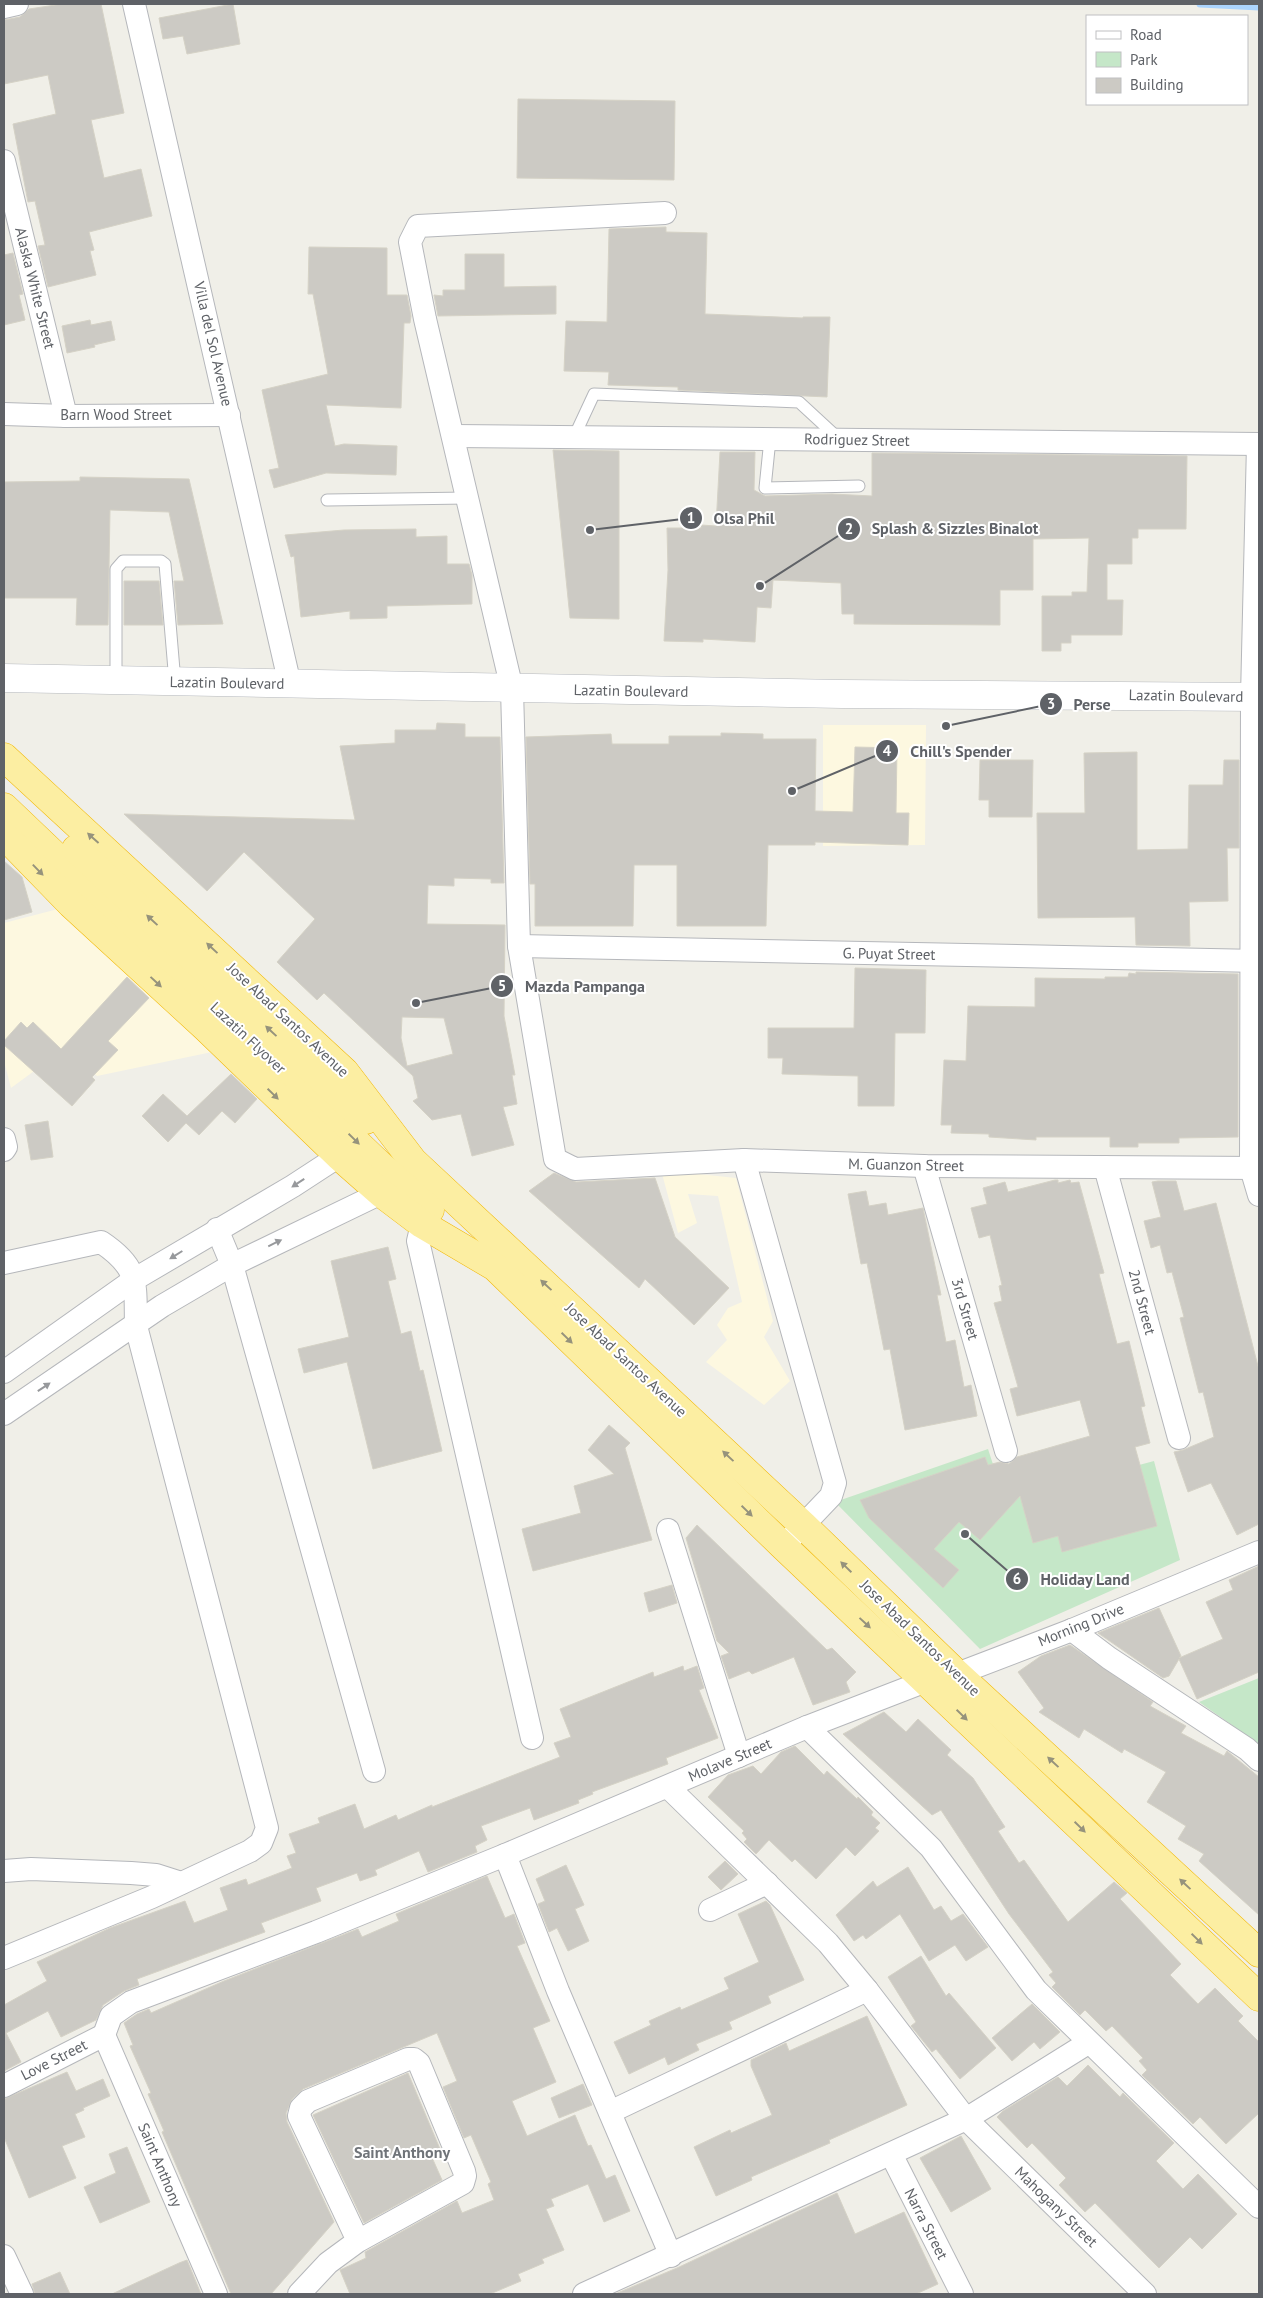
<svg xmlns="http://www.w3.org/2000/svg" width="1263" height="2298" viewBox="0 0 1263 2298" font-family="'PT Sans',sans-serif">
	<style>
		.commercial { fill: #fdf8e0 }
		.green { fill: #c5e7c8 }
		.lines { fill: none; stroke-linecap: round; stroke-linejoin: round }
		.stream { stroke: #abd4fd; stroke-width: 7 }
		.building { fill: #cccac4; stroke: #d5d2c6; fill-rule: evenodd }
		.service-casing { stroke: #b5b7bb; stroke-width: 13 }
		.minor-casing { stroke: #b5b7bb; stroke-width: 24 }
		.secondary-casing { stroke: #b6b9be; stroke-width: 29 }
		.trunk-casing { stroke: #f2b807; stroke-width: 29 }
		.service { stroke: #fff; stroke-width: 11 }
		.minor { stroke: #fff; stroke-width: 22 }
		.secondary { stroke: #fff; stroke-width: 28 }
		.trunk { stroke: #fceea2; stroke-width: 28 }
		.oneway { fill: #96937c }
		.oneway2 { fill: #97999c }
		.labels { text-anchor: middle; stroke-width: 4; stroke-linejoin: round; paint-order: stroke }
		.street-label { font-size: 15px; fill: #5f6267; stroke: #fff }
		.neighbourhood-label { font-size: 16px; font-weight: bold; fill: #707479; stroke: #fff }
		.leader { fill: none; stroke: #5f6267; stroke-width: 2 }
		.callout-dot { fill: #5f6267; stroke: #fff; stroke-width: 2 }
		.mark-label { font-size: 15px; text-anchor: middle; font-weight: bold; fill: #fff }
		.callout-label { font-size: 16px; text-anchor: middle; font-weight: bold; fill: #5f6267; stroke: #fff; stroke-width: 4; stroke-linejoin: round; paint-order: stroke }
	</style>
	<rect width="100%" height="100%" fill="#f0efe8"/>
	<!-- commercial -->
	<g class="commercial">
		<polygon points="823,725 926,725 925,845 823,846"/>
		<polygon points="58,909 212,1052 97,1076 67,1047 11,1088 4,1061 4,923"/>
		<polygon points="661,1170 736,1178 773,1321 764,1337 790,1381 764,1405 706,1362 727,1340 717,1325 728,1308 742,1302 718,1196 688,1194 697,1223 678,1233"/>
	</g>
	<!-- green -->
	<g class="green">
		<polygon points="988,1449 1005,1501 1154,1461 1180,1560 980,1649 835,1502"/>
		<polygon points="1259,1678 1259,1744 1199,1702"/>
	</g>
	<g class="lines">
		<!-- stream -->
		<polyline class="stream" points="1200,4 1259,7"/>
	</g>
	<!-- building -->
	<g class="building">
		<polygon points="62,4 101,4 124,113 91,120 104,178 141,169 152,216 89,232 94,250 90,251 96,275 48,287 38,246 45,245 35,201 28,202 13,124 56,114 48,75 4,84 4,20 20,17 29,9"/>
		<polygon points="233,4 240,44 187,54 183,36 163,39 159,18"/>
		<polygon points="518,99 675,101 674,180 517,178"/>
		<polygon points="666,227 666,232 707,233 705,314 803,318 803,317 830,317 827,397 678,390 678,387 608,385 609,372 564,371 566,321 607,322 609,229"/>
		<polygon points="309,247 387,248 387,295 407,295 411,316 410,323 404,323 401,408 326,405 335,446 344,444 397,446 396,475 326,473 274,488 269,470 279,468 262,390 328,374 313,294 308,294"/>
		<polygon points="13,253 23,294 19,295 25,320 4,325 4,255"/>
		<polygon points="465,254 504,254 504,287 556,286 556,314 438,316 434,295 443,296 443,290 465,290"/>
		<polygon points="90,320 91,325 111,321 115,340 94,345 95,347 67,353 62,326"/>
		<polygon points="553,450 619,451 619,619 570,618"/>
		<polygon points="720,452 755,452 754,490 765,496 832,494 872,496 872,453 1187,456 1186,529 1138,529 1138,538 1132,538 1132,564 1107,564 1107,600 1123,600 1122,635 1071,635 1071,643 1061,643 1061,651 1042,651 1042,596 1072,596 1072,592 1087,592 1089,538 1033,539 1033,590 1000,590 1000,625 854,624 854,614 842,614 841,583 773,580 771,608 757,607 755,642 703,639 703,642 664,641 668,570 667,528 701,528 701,525 716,526"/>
		<polygon points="80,477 189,479 223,624 178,625 174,581 184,581 169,512 110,510 108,625 76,625 77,598 4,598 4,482 80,481"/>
		<polygon points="416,529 416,537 447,536 447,564 469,564 472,575 472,604 387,606 387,618 350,619 350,611 301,617 294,556 291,557 285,535 344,530"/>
		<polygon points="124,581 159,581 163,625 124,625"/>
		<path d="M437,723L465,724V737H500L504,883H491V879L454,878V886L428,885L427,924L505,925L504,1016L515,1075H512L517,1104L503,1107L514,1145L472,1156L461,1114L432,1120L413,1101L418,1098L413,1076L324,993L317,1000L277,962L315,919L244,852L207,891L124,814L355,820L340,746L395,743V730H436ZM402,1017L444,1018L453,1054L407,1066L401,1038Z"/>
		<polygon points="721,733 763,734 763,739 816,739 815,811 853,812 855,747 897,748 896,813 909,813 908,845 815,842 815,845 768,845 766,926 677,926 677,865 634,865 633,926 535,926 535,884 530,884 526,737 611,734 612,744 669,744 669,736 721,736"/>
		<polygon points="1137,752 1137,850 1188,849 1189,785 1223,785 1224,760 1239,760 1239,848 1227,848 1228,901 1189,902 1190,946 1136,945 1135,917 1038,918 1037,813 1085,813 1084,753"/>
		<polygon points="980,760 1033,760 1032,817 989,817 989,800 979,800"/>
		<polygon points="4,861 22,877 32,912 4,920"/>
		<polygon points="855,968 926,970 925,1033 895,1033 894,1106 858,1106 858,1076 782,1074 783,1058 768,1058 768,1028 854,1028"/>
		<polygon points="1136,972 1238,974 1238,1137 1179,1138 1179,1143 1138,1143 1138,1147 1110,1147 1110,1137 1036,1137 1036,1140 989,1137 989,1134 951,1133 952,1125 941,1125 944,1060 966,1061 968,1006 1035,1007 1035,978 1105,979 1105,977 1128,977 1129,973 1136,974"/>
		<polygon points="127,977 149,998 108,1041 118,1050 92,1077 95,1080 72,1106 4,1045 4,1041 21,1022 27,1028 33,1022 61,1049"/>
		<polygon points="231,1074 257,1099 235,1123 222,1111 199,1135 186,1123 168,1142 142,1116 163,1094 187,1116"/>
		<polygon points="48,1121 53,1157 31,1160 25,1125"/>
		<polygon points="554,1173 576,1182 655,1178 675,1237 729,1288 694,1325 645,1279 639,1288 529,1191"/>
		<polygon points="1055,1180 1058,1180 1058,1183 1070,1180 1071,1183 1079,1182 1104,1273 1099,1274 1117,1344 1129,1341 1145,1406 1141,1407 1150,1443 1135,1447 1157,1526 1062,1552 1058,1536 1033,1543 1020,1496 980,1540 959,1522 934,1549 959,1570 943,1588 869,1518 860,1500 985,1457 988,1465 1000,1462 1009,1464 1017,1457 1090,1436 1080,1400 1017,1416 1010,1389 1018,1387 994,1303 1002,1301 999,1286 1002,1285 990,1235 979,1238 971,1208 987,1204 983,1188 1005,1182 1008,1192"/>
		<polygon points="1158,1181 1176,1181 1184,1211 1216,1203 1259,1370 1259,1524 1237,1535 1211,1483 1188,1492 1174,1452 1183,1450 1214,1437 1203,1392 1199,1393 1180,1318 1184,1317 1172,1272 1167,1273 1160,1245 1151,1248 1144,1221 1161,1217 1152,1182"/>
		<polygon points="866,1191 869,1206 886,1203 888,1215 923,1208 941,1295 937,1295 946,1342 955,1340 964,1387 971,1385 977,1416 905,1430 890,1349 884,1350 867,1263 861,1264 848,1194"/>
		<polygon points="388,1247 396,1279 388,1281 401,1334 411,1331 420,1371 423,1370 442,1451 373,1469 347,1362 304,1373 298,1349 349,1337 331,1261"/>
		<polygon points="609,1425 630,1443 625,1448 652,1540 533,1571 522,1529 581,1513 574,1486 614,1474 588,1450"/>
		<polygon points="697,1525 827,1650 832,1648 856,1672 846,1682 850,1692 813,1705 794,1657 752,1674 749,1671 729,1679 721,1656 729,1653 717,1641 686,1538"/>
		<polygon points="1259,1566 1259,1672 1197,1699 1179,1659 1169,1676 1163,1678 1098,1633 1159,1608 1181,1656 1179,1658 1223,1639 1206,1602 1233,1590 1229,1580"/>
		<polygon points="672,1585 677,1603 649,1612 644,1593"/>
		<polygon points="1070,1645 1153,1702 1150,1706 1186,1726 1181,1733 1224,1756 1227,1751 1259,1777 1259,1915 1199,1861 1204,1854 1178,1839 1186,1826 1147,1802 1166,1772 1124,1749 1122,1753 1084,1729 1079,1738 1039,1712 1044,1708 1018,1672 1041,1656"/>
		<polygon points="683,1666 684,1671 697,1666 704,1688 699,1690 718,1738 666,1758 668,1764 592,1792 593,1794 578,1800 579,1803 534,1820 530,1808 481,1826 487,1840 475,1846 477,1852 428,1872 419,1851 375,1870 377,1875 360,1881 357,1873 316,1888 321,1901 261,1923 265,1932 137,1979 139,1985 124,1991 103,2005 96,2020 61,2037 48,2011 6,2033 21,2062 4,2071 4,2005 47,1981 37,1962 110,1928 185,1901 194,1923 228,1910 220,1888 246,1879 248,1885 292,1868 287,1856 296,1853 289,1834 320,1823 318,1818 355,1804 364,1829 396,1815 398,1820 432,1805 432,1807 560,1757 554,1743 571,1737 560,1709 653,1672 654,1677"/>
		<polygon points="884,1712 906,1732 918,1719 951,1750 947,1755 973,1778 1005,1827 998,1831 1019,1863 1024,1860 1068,1922 1114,1882 1127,1893 1120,1899 1181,1964 1170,1975 1198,2004 1215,1988 1243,2016 1238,2021 1259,2042 1259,2113 1226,2144 1200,2117 1193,2124 1142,2075 1147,2070 1139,2061 1143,2058 1112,2026 1106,2031 1085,2010 1080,2015 1052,1987 1056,1983 1049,1975 1053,1972 1009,1914 941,1810 932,1815 843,1734"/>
		<polygon points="795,1746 824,1775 827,1771 857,1799 858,1797 873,1812 871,1815 880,1823 875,1828 879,1831 855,1856 846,1847 816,1879 795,1859 792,1862 769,1840 756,1854 744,1842 747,1839 742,1833 744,1831 708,1797 728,1775 753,1766 761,1774 781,1752"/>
		<polygon points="725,1861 738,1874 721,1890 708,1877"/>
		<polygon points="566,1865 584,1905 575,1909 589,1941 568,1951 557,1928 549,1932 538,1904 545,1901 536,1879"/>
		<polygon points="908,1867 934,1910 941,1906 951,1921 963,1914 988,1947 966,1961 955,1945 929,1961 900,1914 866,1939 863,1935 854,1941 836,1915 873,1881 877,1887"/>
		<polygon points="487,1876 505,1918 514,1914 525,1943 517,1946 550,2021 533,2028 556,2082 512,2101 527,2136 575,2115 588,2146 591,2145 606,2179 615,2175 630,2211 604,2222 588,2184 551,2199 554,2206 546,2209 564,2250 542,2259 544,2263 518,2274 521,2281 490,2294 350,2294 340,2270 366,2258 365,2252 457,2201 462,2213 494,2200 488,2184 491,2182 471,2135 464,2138 443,2087 457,2081 437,2033 303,2089 292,2099 286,2113 287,2122 334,2222 271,2294 231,2294 162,2132 164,2131 148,2094 151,2093 130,2046 133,2045 124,2023 137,2014 149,2009 151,2013 224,1981 358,1929 362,1937 399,1921 396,1914"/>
		<polygon points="766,1901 770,1905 804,1980 768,1996 771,2003 729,2022 732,2029 696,2044 699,2050 668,2065 665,2057 629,2074 614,2042 651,2025 649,2021 680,2007 681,2010 729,1989 724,1978 759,1962 738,1914"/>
		<polygon points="921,1956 946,1996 949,1993 996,2048 960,2079 936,2049 932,2052 911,2026 916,2022 888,1977"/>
		<polygon points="1032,2004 1060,2032 1040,2049 1034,2042 1012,2061 992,2038"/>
		<polygon points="867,2016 907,2105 829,2140 830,2143 751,2177 752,2180 716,2196 694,2147 730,2130 731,2133 772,2115 751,2066 751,2060 786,2043 789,2051"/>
		<polygon points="1088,2065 1120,2097 1123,2093 1174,2143 1156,2161 1183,2189 1198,2174 1237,2214 1202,2249 1190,2237 1159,2268 1095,2203 1085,2212 1059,2185 1066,2178 1032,2143 1027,2148 997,2117 1003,2111 1058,2077 1067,2086"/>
		<polygon points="67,2072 76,2091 103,2079 110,2096 83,2108 84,2110 75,2114 85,2137 62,2146 76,2178 29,2198 4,2137 4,2099"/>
		<polygon points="408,2073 440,2149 430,2153 442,2180 364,2223 313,2115"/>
		<polygon points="583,2084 592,2105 559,2118 551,2098"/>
		<polygon points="961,2136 991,2189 951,2212 920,2158"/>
		<polygon points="127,2147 150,2202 100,2223 84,2187 116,2173 109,2154"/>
		<polygon points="837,2193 855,2234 904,2212 938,2284 916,2294 615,2294 677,2268"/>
		<polygon points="187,2260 201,2294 112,2294 179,2263"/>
		<polygon points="60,2272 70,2294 35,2294 32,2284"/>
	</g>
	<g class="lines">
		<!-- service casing -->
		<g class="service-casing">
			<g id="service">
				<polyline points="574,437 594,394 799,402 838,438"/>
				<polyline points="770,439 765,488 859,486"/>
				<polyline points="327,500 468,498"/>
				<polyline points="116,680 116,569 123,561 161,561 165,564 175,682"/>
			</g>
		</g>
		<!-- minor casing -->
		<g class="minor-casing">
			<g id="minor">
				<polyline points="134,4 290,685"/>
				<polyline points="4,7 17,4"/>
				<polyline points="4,161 66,416"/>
				<polyline points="665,213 418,226 410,242 425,319 512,689 519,946 555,1159 575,1169 744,1160 924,1166 1259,1168"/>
				<polyline points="4,414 66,416 229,415"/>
				<polyline points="454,436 1259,444"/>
				<polyline points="1258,444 1252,697 1251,1168 1259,1195"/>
				<polyline points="519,946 1259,961"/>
				<polyline points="4,1139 6,1147 4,1150"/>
				<polyline points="744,1160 835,1483 831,1496 791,1538"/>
				<polyline points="924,1166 1006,1451"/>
				<polyline points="1105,1167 1179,1438"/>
				<polyline points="422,1224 418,1241 532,1738"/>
				<polyline points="217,1229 232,1265 374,1771"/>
				<path d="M4,1263L101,1242C140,1268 135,1283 136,1326L267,1828L261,1843L250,1851L152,1897L4,1958"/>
				<polyline points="4,1372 135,1279 293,1186 339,1156"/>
				<polyline points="4,1414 162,1306 232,1265 381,1193"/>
				<polyline points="668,1530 739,1756"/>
				<polyline points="1072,1630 1109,1658 1247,1749 1259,1760"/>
				<polyline points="807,1727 931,1848 1036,1990 1259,2207"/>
				<polyline points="668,1787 828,1943 867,1990 966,2119 1145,2294"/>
				<polyline points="505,1855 558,1991 671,2256"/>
				<polyline points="4,1871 31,1869 131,1873 156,1875 181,1883"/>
				<polyline points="710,1910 767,1883"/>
				<polyline points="104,2035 111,2016 131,2002 316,1932 505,1855 807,1727 926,1681 957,1674 1072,1630 1259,1552"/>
				<polyline points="104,2035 216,2294"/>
				<polyline points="4,2086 104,2035"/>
				<polyline points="610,2112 867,1990"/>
				<polyline points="891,2154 962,2294"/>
				<polyline points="4,2256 22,2294"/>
				<polyline points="299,2294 328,2263 358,2241 463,2183 465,2176 464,2171 419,2063 414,2059 408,2059 308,2101 301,2108 299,2116 358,2241"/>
				<polyline points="584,2294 966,2119 1088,2043"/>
			</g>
		</g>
		<!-- secondary casing -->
		<g class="secondary-casing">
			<polyline id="secondary" points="4,678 842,694 1259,697"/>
		</g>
		<!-- trunk casing -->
		<g class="trunk-casing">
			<g id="trunk">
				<polyline points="4,757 345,1072 413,1161 804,1526 957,1674 1259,1953"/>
				<polyline points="4,807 381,1166 430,1210"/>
				<polyline points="4,835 71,904 205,1027 339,1156 381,1193 422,1224 495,1267 782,1545 1259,1997"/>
				<polyline points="76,849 366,1120"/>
			</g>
		</g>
		<!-- service -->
		<use href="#service" class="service"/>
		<!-- minor -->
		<use href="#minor" class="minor"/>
		<!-- secondary -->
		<use href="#secondary" class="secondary"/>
		<!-- trunk -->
		<use href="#trunk" class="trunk"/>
	</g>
	<!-- one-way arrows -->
	<defs><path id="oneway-solid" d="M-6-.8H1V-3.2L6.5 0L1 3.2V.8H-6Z" transform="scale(1.25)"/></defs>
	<g class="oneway">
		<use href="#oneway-solid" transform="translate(93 838) rotate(-138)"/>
		<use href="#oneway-solid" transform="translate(38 870) rotate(46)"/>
		<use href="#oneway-solid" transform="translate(152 920) rotate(-137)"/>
		<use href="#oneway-solid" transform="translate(212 948) rotate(-137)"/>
		<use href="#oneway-solid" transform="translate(156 982) rotate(43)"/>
		<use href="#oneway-solid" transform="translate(271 1031) rotate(-137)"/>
		<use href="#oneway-solid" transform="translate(273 1094) rotate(44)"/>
		<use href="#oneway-solid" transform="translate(354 1139) rotate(44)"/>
		<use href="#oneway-solid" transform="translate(546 1285) rotate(-137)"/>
		<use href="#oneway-solid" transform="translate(567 1338) rotate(44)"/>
		<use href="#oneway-solid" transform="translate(728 1456) rotate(-137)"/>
		<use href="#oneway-solid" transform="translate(747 1511) rotate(44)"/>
		<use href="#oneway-solid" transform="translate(846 1567) rotate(-136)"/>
		<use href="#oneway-solid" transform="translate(865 1623) rotate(43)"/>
		<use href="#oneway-solid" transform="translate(962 1715) rotate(44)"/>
		<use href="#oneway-solid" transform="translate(1053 1762) rotate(-137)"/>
		<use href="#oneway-solid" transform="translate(1080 1827) rotate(44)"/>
		<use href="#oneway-solid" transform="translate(1185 1884) rotate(-137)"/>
		<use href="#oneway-solid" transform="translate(1197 1939) rotate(44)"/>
	</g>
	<g class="oneway2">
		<use href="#oneway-solid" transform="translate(298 1183) rotate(147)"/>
		<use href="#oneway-solid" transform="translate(275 1243) rotate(-26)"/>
		<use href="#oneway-solid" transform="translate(176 1255) rotate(148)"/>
		<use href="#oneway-solid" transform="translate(44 1387) rotate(-34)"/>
	</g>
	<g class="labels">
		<!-- street labels -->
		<g class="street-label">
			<text transform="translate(35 288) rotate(76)" y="5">Alaska White Street</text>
			<text transform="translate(213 344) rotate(77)" y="5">Villa del Sol Avenue</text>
			<text x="116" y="420">Barn Wood Street</text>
			<text transform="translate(857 440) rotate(1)" y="5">Rodriguez Street</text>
			<text transform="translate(227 683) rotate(1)" y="5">Lazatin Boulevard</text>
			<text transform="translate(631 691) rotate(1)" y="5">Lazatin Boulevard</text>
			<text transform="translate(1186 696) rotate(1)" y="5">Lazatin Boulevard</text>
			<text transform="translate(889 954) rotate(1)" y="5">G. Puyat Street</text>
			<text transform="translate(288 1020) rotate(43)" y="5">Jose Abad Santos Avenue</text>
			<text transform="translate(248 1038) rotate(43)" y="5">Lazatin Flyover</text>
			<text transform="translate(906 1165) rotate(1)" y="5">M. Guanzon Street</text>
			<text transform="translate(1142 1302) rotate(75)" y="5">2nd Street</text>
			<text transform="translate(965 1309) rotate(74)" y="5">3rd Street</text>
			<text transform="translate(626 1360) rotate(43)" y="5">Jose Abad Santos Avenue</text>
			<text transform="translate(1081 1625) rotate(-22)" y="5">Morning Drive</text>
			<text transform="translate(920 1638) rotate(44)" y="5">Jose Abad Santos Avenue</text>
			<text transform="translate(730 1760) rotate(-23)" y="5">Molave Street</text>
			<text transform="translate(54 2060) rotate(-27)" y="5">Love Street</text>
			<text transform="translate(160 2165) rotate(67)" y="5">Saint Anthony</text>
			<text transform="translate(1056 2207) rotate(44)" y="5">Mahogany Street</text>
			<text transform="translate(926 2224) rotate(63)" y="5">Narra Street</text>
		</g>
		<!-- neighbourhood labels -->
		<g class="neighbourhood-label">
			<text x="402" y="2158">Saint Anthony</text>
		</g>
	</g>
	<!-- callouts -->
	<path class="leader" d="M590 530L691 518M760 586L849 529M946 726L1051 704M792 791L887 751M416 1003L502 986M965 1534L1017 1579"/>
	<g class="callout-dot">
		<circle cx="590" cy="530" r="5"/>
		<circle cx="760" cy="586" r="5"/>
		<circle cx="946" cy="726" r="5"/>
		<circle cx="792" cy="791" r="5"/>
		<circle cx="416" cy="1003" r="5"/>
		<circle cx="965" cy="1534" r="5"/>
		<circle cx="691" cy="518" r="12"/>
		<circle cx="849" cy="529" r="12"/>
		<circle cx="1051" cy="704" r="12"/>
		<circle cx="887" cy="751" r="12"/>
		<circle cx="502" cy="986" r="12"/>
		<circle cx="1017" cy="1579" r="12"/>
	</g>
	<g class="mark-label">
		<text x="691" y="523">1</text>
		<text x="849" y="534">2</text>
		<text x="1051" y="709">3</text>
		<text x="887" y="756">4</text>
		<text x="502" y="991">5</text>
		<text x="1017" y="1584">6</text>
	</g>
	<g class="callout-label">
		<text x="744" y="524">Olsa Phil</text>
		<text x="955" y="534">Splash &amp; Sizzles Binalot</text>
		<text x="1092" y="710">Perse</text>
		<text x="961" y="757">Chill's Spender</text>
		<text x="585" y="992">Mazda Pampanga</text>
		<text x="1085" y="1585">Holiday Land</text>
	</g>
	<!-- border -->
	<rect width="1263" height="2298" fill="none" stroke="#5f6267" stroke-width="10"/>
	<!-- legend -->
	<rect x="1086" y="15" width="162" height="90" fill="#ffffff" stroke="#bfc0c2"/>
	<rect x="1096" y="31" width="25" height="8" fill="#ffffff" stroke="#bfc0c2"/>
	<text x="1130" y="40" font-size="15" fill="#5f6267">Road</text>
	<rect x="1096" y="52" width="25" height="15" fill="#c5e7c8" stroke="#bfc0c2"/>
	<text x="1130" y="65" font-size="15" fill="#5f6267">Park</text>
	<rect x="1096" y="78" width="25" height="15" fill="#cccac4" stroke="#bfc0c2"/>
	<text x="1130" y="90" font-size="15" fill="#5f6267">Building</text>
</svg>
